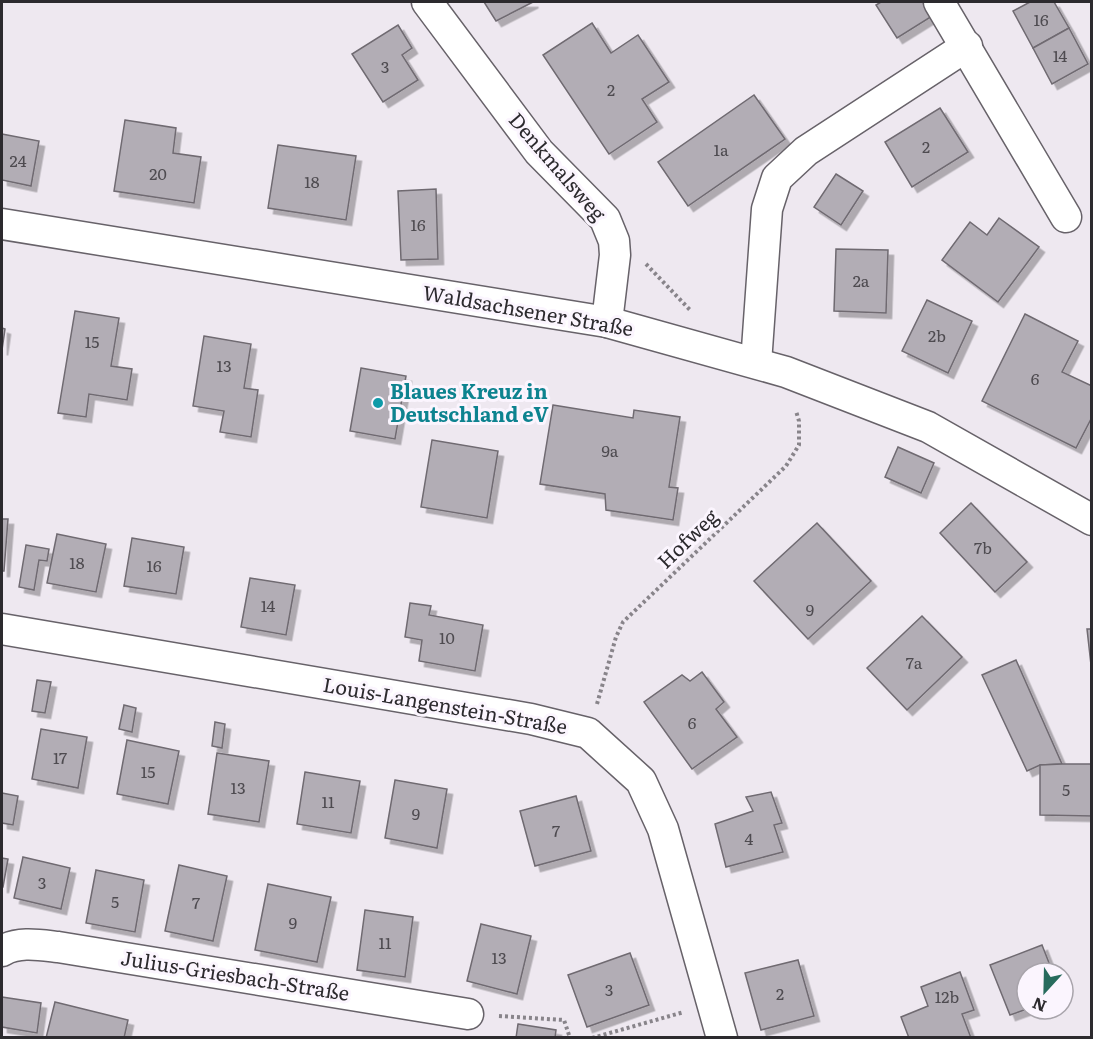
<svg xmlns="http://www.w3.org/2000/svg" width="1093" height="1039" viewBox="0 0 1093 1039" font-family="Literata,serif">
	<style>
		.building { fill: #b2adb5; stroke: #6f6a71; stroke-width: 1.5; filter: url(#shadow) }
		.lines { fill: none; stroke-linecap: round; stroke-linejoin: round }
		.minor-casing { stroke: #676269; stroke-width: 33 }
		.path { stroke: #88848a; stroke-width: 4; stroke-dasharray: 3 3; stroke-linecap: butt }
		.minor { stroke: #fff; stroke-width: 30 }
		.culture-dot { fill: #0f9aa8; stroke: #fbf5fe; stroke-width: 2 }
		.labels { text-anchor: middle; stroke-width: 6; stroke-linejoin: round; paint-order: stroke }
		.number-label { font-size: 16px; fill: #4e4b50 }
		.street-label { font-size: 20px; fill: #2c2a2e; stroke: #fbf5fe }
		.culture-label { font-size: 20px; font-weight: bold; fill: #0d838f; stroke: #fbf5fe; text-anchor: start }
	</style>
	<defs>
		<filter id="shadow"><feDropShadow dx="5.5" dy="5.5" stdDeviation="0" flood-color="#0004"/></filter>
	</defs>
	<rect width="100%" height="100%" fill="#eee8f0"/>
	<!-- building -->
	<g class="building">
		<polygon points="484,2 533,2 496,21"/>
		<polygon points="881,2 929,2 937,13 897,38 876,5"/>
		<polygon points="1030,2 1054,2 1069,28 1033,48 1013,11"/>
		<polygon points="592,23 611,53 638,35 669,82 642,99 657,122 609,154 543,55"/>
		<polygon points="398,25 412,48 402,55 418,80 383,102 352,54"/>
		<polygon points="1069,28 1088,64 1052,84 1033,48"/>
		<polygon points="754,95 785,139 688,206 658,162"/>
		<polygon points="940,108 968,152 912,187 885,142"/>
		<polygon points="125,120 176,128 173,153 201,157 194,203 114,191"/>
		<polygon points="2,134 39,141 31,186 2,180"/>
		<polygon points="278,145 356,156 346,220 268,208"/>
		<polygon points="836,174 863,191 841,225 814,207"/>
		<polygon points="436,189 438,259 401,260 398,191"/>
		<polygon points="999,218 1039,247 998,302 942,260 970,222 987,235"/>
		<polygon points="836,249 888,250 886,313 834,311"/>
		<polygon points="927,300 972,321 948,373 902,351"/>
		<polygon points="75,311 119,318 111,366 132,369 127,400 89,394 86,417 58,413"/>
		<polygon points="1025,314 1078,341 1062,372 1092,386 1092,417 1076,448 982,401"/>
		<polygon points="2,328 5,329 2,350"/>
		<polygon points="204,336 251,344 244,388 258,390 251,437 220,432 224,411 193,406"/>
		<polygon points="361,368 406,376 395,439 350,431"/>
		<polygon points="553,405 633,418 634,410 680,417 669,487 678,488 673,520 606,510 605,494 540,484"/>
		<polygon points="432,440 498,451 487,518 421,507"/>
		<polygon points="898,447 934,463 921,493 885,477"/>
		<polygon points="971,503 1027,562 995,592 940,533"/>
		<polygon points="2,519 8,519 4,571 2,571"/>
		<polygon points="817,523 871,581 808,639 754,581"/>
		<polygon points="57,534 106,544 96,592 47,583"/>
		<polygon points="132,538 184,547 176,594 124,586"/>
		<polygon points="26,545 49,549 47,561 39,560 34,590 19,587"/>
		<polygon points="250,578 295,585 286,635 241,627"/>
		<polygon points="410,603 431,606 429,615 483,625 475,671 419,661 422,640 405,637"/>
		<polygon points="922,616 962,657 907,710 867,668"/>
		<polygon points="1087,629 1092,629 1092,674"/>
		<polygon points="1016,660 1062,764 1040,765 1027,771 982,675"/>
		<polygon points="702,672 724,702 716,709 737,737 692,769 644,702 682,675 690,681"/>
		<polygon points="37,680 51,682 45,713 32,711"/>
		<polygon points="124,705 136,708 132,732 119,729"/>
		<polygon points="215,722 225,724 222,748 212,746"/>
		<polygon points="41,729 87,737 78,788 32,779"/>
		<polygon points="127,740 179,751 168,804 117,794"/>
		<polygon points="217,753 269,761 259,822 208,814"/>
		<polygon points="1062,764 1092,764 1092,816 1040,815 1040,765"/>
		<polygon points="305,772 360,781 351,833 297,824"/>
		<polygon points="395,780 447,789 437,848 385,838"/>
		<polygon points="771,792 782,823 774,825 783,852 726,867 715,824 753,811 746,797"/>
		<polygon points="2,793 18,796 13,825 2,823"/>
		<polygon points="576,796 591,851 535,866 520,811"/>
		<polygon points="23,857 70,868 61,909 14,898"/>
		<polygon points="2,858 8,859 3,887 2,887"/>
		<polygon points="179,865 227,876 213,941 165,931"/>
		<polygon points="96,870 144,880 135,932 86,923"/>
		<polygon points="268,884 331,897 317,962 255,950"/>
		<polygon points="365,910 413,917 405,977 357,970"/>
		<polygon points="481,924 531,936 517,994 467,981"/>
		<polygon points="1042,945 1053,973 1027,973 1027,1009 1010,1015 990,965"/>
		<polygon points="630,953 649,1005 587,1027 568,975"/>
		<polygon points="798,960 814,1016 761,1030 745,973"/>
		<polygon points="960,972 974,1010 962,1014 971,1038 909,1038 901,1017 928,1006 921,987"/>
		<polygon points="2,997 41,1003 37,1033 2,1027"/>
		<polygon points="55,1002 128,1020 124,1038 46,1038"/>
		<polygon points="518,1024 556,1030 555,1038 516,1038"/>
	</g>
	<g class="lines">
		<!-- minor casing -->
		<g class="minor-casing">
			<g id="minor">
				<polyline points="427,2 539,152 605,219 614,241 615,255 607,322"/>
				<polyline points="939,2 1066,217"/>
				<polyline points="2,224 607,322 786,372 928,427 1092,520"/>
				<polyline points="756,363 767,209 777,178 806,151 967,46"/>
				<polyline points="2,629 531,719 588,733 641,781 663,829 722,1038"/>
				<path d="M2,951C18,941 40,945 58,947L468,1014"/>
			</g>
		</g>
		<!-- path -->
		<g class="path">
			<polyline points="646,264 691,311"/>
			<polyline points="597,704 616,637 623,622 786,466 799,445 799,421 796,411"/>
			<polyline points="499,1016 564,1020 570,1038"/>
			<polyline points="592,1038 684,1012"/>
		</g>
		<!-- minor -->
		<use href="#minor" class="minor"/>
	</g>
	<!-- markers -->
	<circle class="culture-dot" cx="378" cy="403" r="6"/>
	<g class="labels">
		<!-- number labels -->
		<g class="number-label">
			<text x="1041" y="26">16</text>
			<text x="1060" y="62">14</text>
			<text x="385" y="73">3</text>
			<text x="611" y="96">2</text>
			<text x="926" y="153">2</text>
			<text x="721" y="156">1a</text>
			<text x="18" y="167">24</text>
			<text x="158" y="180">20</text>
			<text x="312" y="188">18</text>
			<text x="418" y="231">16</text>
			<text x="861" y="287">2a</text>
			<text x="937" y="342">2b</text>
			<text x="92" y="348">15</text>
			<text x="224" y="372">13</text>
			<text x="1035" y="385">6</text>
			<text x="610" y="457">9a</text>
			<text x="983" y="554">7b</text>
			<text x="77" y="569">18</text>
			<text x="154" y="572">16</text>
			<text x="268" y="612">14</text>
			<text x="810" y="616">9</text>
			<text x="447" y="644">10</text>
			<text x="914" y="669">7a</text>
			<text x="692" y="729">6</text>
			<text x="60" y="764">17</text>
			<text x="148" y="778">15</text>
			<text x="238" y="794">13</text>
			<text x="1066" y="796">5</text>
			<text x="328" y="808">11</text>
			<text x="416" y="820">9</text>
			<text x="556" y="837">7</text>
			<text x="749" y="845">4</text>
			<text x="42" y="889">3</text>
			<text x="115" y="908">5</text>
			<text x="196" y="909">7</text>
			<text x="293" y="929">9</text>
			<text x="385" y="949">11</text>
			<text x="499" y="964">13</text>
			<text x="609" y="996">3</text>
			<text x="780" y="1000">2</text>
			<text x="947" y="1003">12b</text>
		</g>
		<!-- street labels -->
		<g class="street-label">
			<text transform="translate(557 167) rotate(49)" y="7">Denkmalsweg</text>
			<text transform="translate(528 311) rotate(10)" y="7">Waldsachsener Straße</text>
			<text transform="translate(688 539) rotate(-44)" y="7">Hofweg</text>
			<text transform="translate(445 706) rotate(10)" y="7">Louis-Langenstein-Straße</text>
			<text transform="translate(235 976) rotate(9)" y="7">Julius-Griesbach-Straße</text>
		</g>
		<!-- culture labels -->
		<g class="culture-label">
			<text x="390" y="399">Blaues Kreuz in<tspan x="390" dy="23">Deutschland eV</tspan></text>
		</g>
	</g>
	<!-- border -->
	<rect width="1093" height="1039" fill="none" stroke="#2c2a2e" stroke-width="6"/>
	<!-- north arrow -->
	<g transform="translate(1045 991) rotate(202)"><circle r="28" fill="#fbf5fe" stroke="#a8a4ab" stroke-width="1.5"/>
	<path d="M0-4.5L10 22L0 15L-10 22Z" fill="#276b5d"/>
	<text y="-9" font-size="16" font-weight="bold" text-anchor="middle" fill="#2c2a2e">N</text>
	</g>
</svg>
